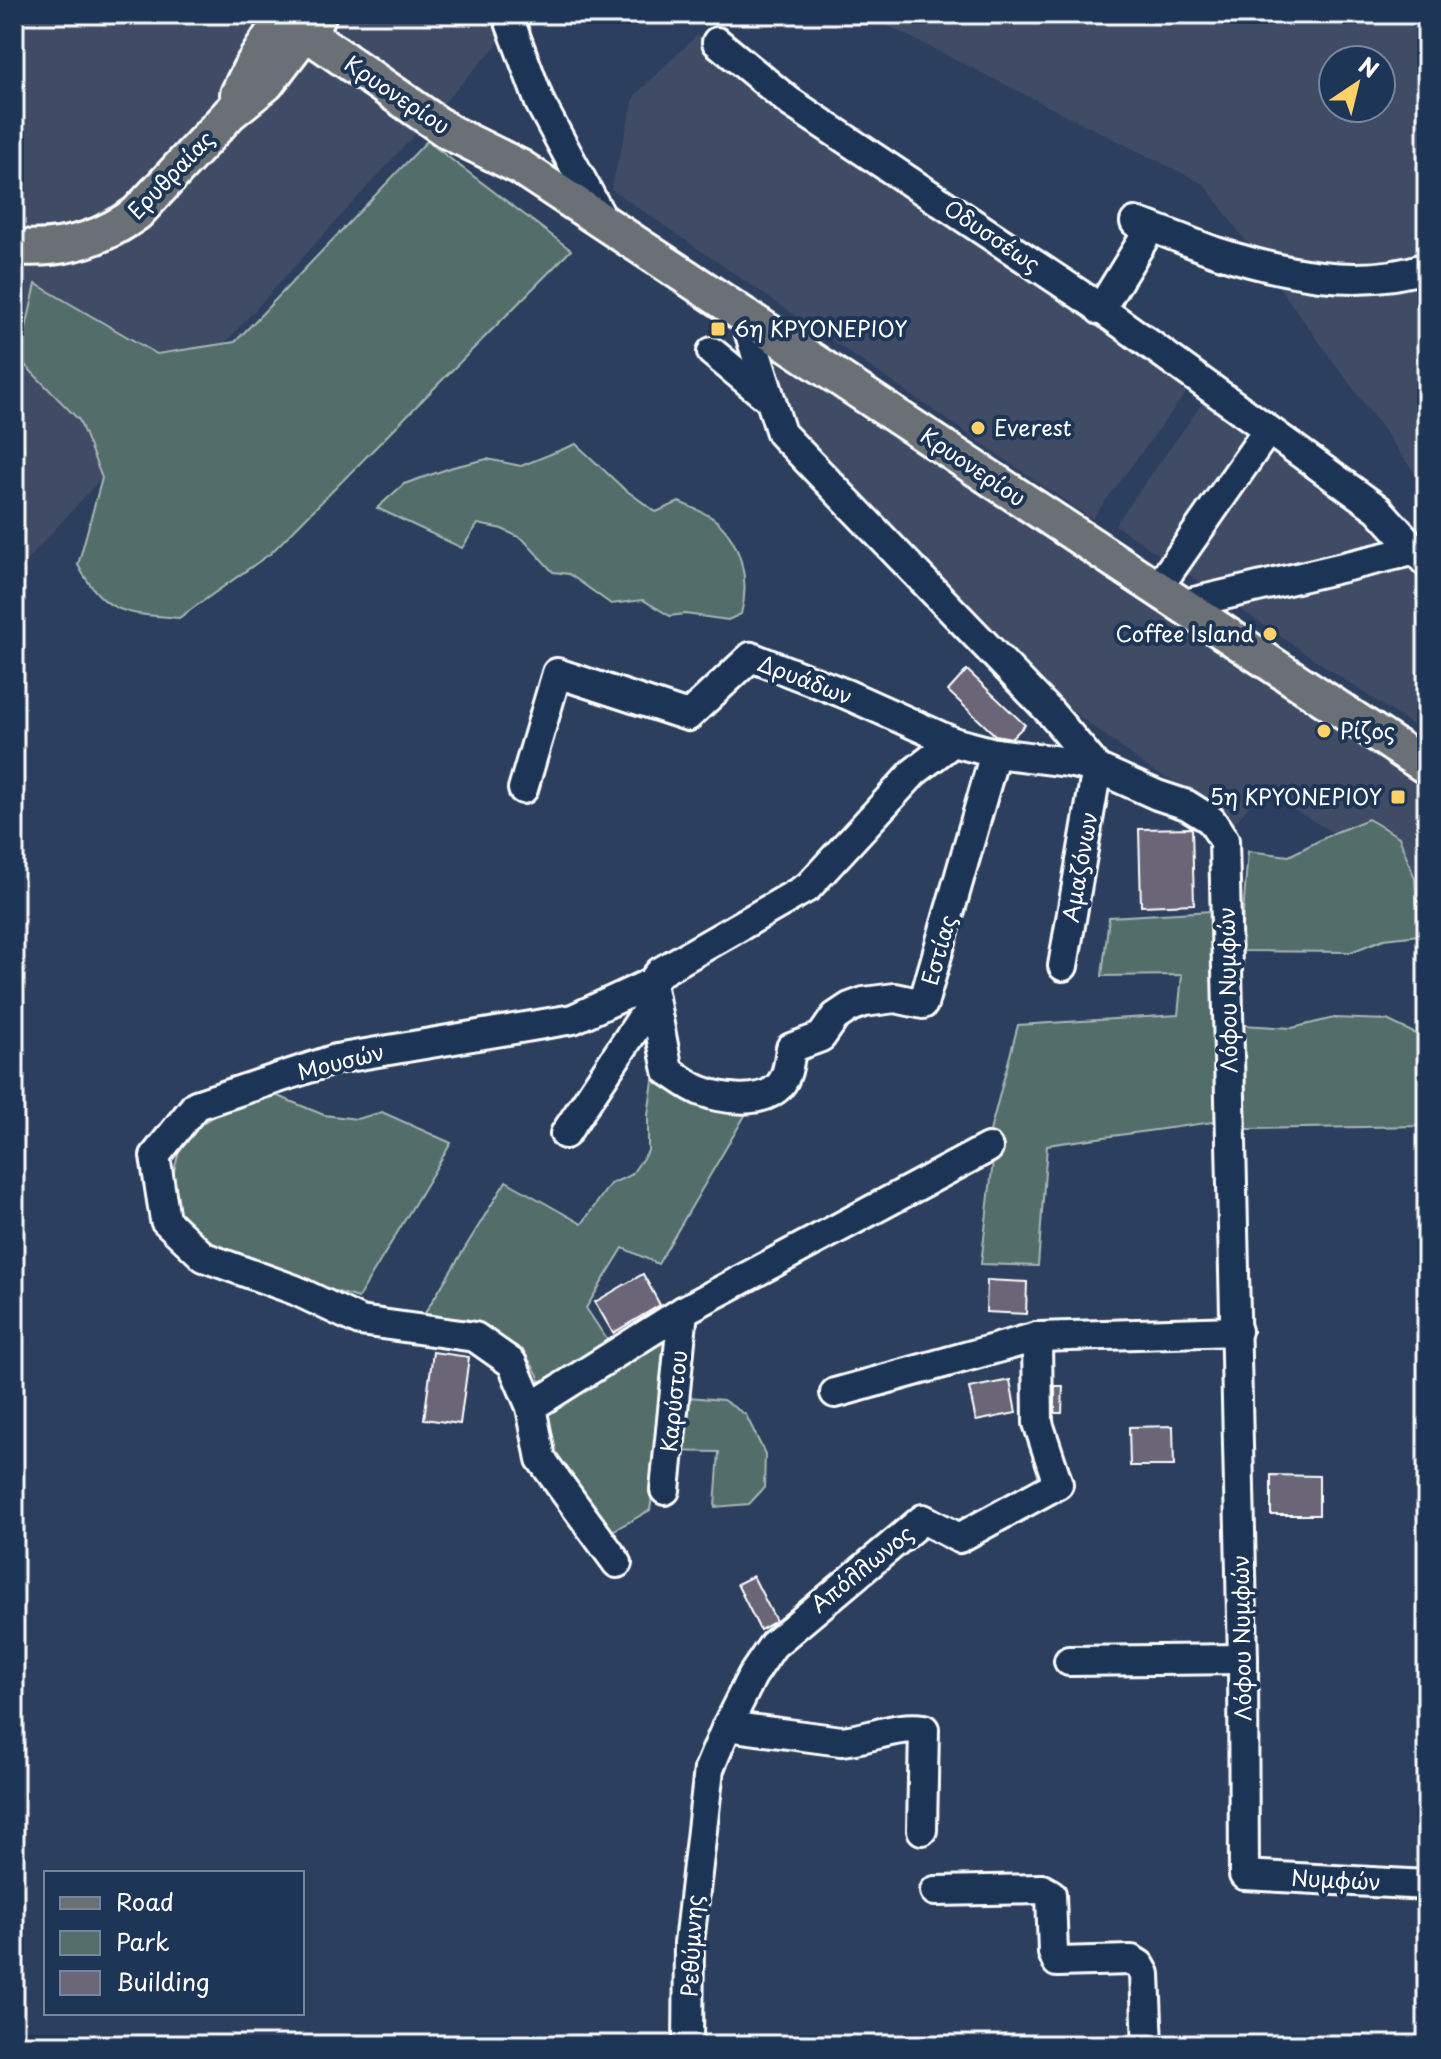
<svg xmlns="http://www.w3.org/2000/svg" width="1441" height="2059" viewBox="0 0 1441 2059" font-family="'Playpen Sans',sans-serif">
	<style>
		.built { fill: #404b66; fill-rule: evenodd }
		.green { fill: #536e6b; stroke: #a9b6b5; stroke-width: 2 }
		.building { fill: #6b6678; stroke: #fff; stroke-width: 2 }
		.lines { fill: none; stroke-linecap: round; stroke-linejoin: round }
		.minor-casing { stroke: #fff; stroke-width: 34 }
		.major-casing { stroke: #fff; stroke-width: 40 }
		.minor { stroke: #1d3557; stroke-width: 28 }
		.major { stroke: #6a7074; stroke-width: 34 }
		.poi-dot { fill: #ffd166; stroke: #1d3557; stroke-width: 3 }
		.labels { text-anchor: middle; stroke-width: 8; stroke-linejoin: round; paint-order: stroke }
		.street-label { font-size: 22px; fill: #fff; stroke: #1d3557 }
		.poi-label { font-size: 22px; fill: #fff; stroke: #1d3557; text-anchor: start }
	</style>
	<rect width="100%" height="100%" fill="#2d3f5e"/>
	<filter id="ink" filterUnits="userSpaceOnUse"><feTurbulence type="fractalNoise" baseFrequency=".0125" numOctaves="2"/><feDisplacementMap in="SourceGraphic" scale="16" xChannelSelector="R" yChannelSelector="G"/><feConvolveMatrix kernelMatrix="1 2 1 2 8 2 1 2 1" color-interpolation-filters="sRGB"/></filter>
	<g filter="url(#ink)">
		<!-- built -->
		<g class="built">
			<polygon points="14,14 525,14 14,574"/>
			<path d="M864,14H1427V490L1204,184ZM1333,60H1381V108H1333Z"/>
			<polygon points="697,35 783,109 1191,386 1092,519 611,189 635,95"/>
			<polygon points="766,355 1427,786 1427,935 1419,935 1415,880 1368,819 1334,833 1262,791 1233,825 1181,785 1150,769 1064,705 918,550 791,429"/>
			<polygon points="1204,401 1311,475 1379,530 1427,583 1427,735 1115,525"/>
			<polygon points="1427,1034 1427,1235 1422,1063 1418,1035"/>
		</g>
		<!-- green -->
		<g class="green">
			<path d="M427,141L571,250L271,553L179,618C126,613 105,616 78,565L102,478L79,420L19,359L36,284L157,354L235,342Z"/>
			<path d="M576,444L623,488L656,512L679,502C690,507 705,512 714,519C742,542 750,581 741,614L728,620L685,614L670,616L643,600L611,604L569,574L553,572L523,539L502,529L478,524L462,548L377,508L404,484L453,467L487,459L521,466Z"/>
			<polygon points="1368,819 1399,837 1415,879 1419,935 1384,939 1351,952 1240,951 1248,851 1289,856 1334,833"/>
			<polygon points="1212,911 1221,1121 1047,1145 1038,1266 981,1264 993,1161 989,1135 1018,1025 1178,1015 1182,975 1102,976 1109,917"/>
			<polygon points="1334,1018 1387,1020 1418,1035 1422,1063 1422,1126 1247,1129 1242,1025 1292,1028"/>
			<polygon points="654,1074 689,1095 750,1107 658,1264 623,1248 586,1308 612,1347 672,1329 666,1395 723,1400 746,1415 765,1454 764,1488 749,1504 715,1507 719,1452 659,1451 650,1510 609,1533 570,1484 550,1443 538,1375 523,1350 467,1319 422,1318 506,1181 582,1224 610,1184 631,1175 648,1151 648,1115"/>
			<path d="M275,1095L324,1115L357,1119L382,1112L451,1143L358,1298C312,1283 199,1256 176,1214C168,1200 173,1174 177,1159C186,1118 239,1104 275,1095Z"/>
		</g>
		<!-- building -->
		<g class="building">
			<polygon points="967,670 1025,725 1012,738 995,735 948,691"/>
			<polygon points="1192,828 1194,904 1141,906 1139,829"/>
			<polygon points="643,1274 660,1305 613,1333 595,1302"/>
			<polygon points="987,1280 1027,1282 1026,1314 986,1312"/>
			<polygon points="433,1352 469,1357 460,1424 424,1419"/>
			<polygon points="1010,1380 1016,1413 976,1421 969,1388"/>
			<polygon points="1055,1386 1063,1386 1062,1413 1055,1413"/>
			<polygon points="1173,1426 1174,1466 1130,1466 1129,1427"/>
			<polygon points="1271,1475 1319,1476 1319,1515 1271,1515"/>
			<polygon points="753,1576 776,1621 760,1630 737,1584"/>
		</g>
		<g class="lines">
			<!-- minor casing -->
			<g class="minor-casing">
				<g id="minor">
					<polyline points="507,14 540,103 604,222"/>
					<polyline points="717,42 790,102 1097,306 1378,509 1427,563"/>
					<path d="M1135,222C1163,230 1189,243 1216,252C1282,273 1359,290 1427,267"/>
					<polyline points="1100,310 1151,227"/>
					<polyline points="744,315 781,433 1050,712 1097,768 1157,795 1187,805 1211,820 1224,840 1243,1659 1244,1875 1427,1885"/>
					<polyline points="712,352 769,399"/>
					<polyline points="1157,589 1268,430"/>
					<polyline points="1181,605 1416,550"/>
					<polyline points="523,789 557,673 688,716 751,657 846,694 953,742 995,753 1068,762 1097,768 1063,966"/>
					<path d="M651,983L668,1071C679,1078 690,1087 701,1091C722,1099 758,1104 776,1089C788,1080 789,1062 791,1048L821,1037L835,1017L850,1007L864,1002L895,998L923,1004L995,753"/>
					<polyline points="565,1134 654,1000"/>
					<polyline points="835,1393 1037,1337 1237,1331"/>
					<polyline points="531,1407 683,1311 988,1148"/>
					<polyline points="665,1490 683,1311"/>
					<polyline points="617,1563 541,1459 531,1407 512,1363 475,1337 360,1321 295,1290 204,1257 165,1220 155,1156 196,1105 336,1059 573,1019 651,983 660,972 808,887 914,772 953,742"/>
					<polyline points="1069,1661 1243,1659"/>
					<path d="M727,1726L841,1741C870,1739 895,1725 924,1729L922,1830"/>
					<polyline points="935,1891 1042,1889 1051,1894 1053,1953 1057,1962 1132,1960 1140,1965 1145,1974 1148,2045"/>
					<polyline points="688,2045 689,1943 709,1769 727,1726 752,1676 773,1645 923,1519 959,1538 1058,1484 1038,1423 1037,1337"/>
				</g>
			</g>
			<!-- major casing -->
			<g class="major-casing">
				<g id="major">
					<polyline points="279,14 449,132 520,167 1427,767"/>
					<polyline points="238,94 250,69 285,14"/>
					<path d="M14,247C59,251 101,240 137,213L230,113L266,84L318,16"/>
				</g>
			</g>
			<!-- minor -->
			<use href="#minor" class="minor"/>
			<!-- major -->
			<use href="#major" class="major"/>
		</g>
	</g>
	<!-- markers -->
	<g class="poi-dot">
		<rect x="710" y="321" width="16" height="16" rx="4"/>
		<circle cx="978" cy="428" r="8"/>
		<circle cx="1270" cy="634" r="8"/>
		<circle cx="1324" cy="731" r="8"/>
		<rect x="1390" y="789" width="16" height="16" rx="4"/>
	</g>
	<g class="labels">
		<!-- street labels -->
		<g class="street-label">
			<text transform="translate(397 95) rotate(34)" y="8">Κρυονερίου</text>
			<text transform="translate(171 175) rotate(-46)" y="8">Ερυθραίας</text>
			<text transform="translate(992 236) rotate(34)" y="8">Οδυσσέως</text>
			<text transform="translate(973 467) rotate(34)" y="8">Κρυονερίου</text>
			<text transform="translate(805 680) rotate(21)" y="8">Δρυάδων</text>
			<text transform="translate(1080 867) rotate(-80)" y="8">Αμαζόνων</text>
			<text transform="translate(939 950) rotate(-74)" y="8">Εστίας</text>
			<text transform="translate(1228 990) rotate(-91)" y="8">Λόφου Νυμφών</text>
			<text transform="translate(341 1062) rotate(-14)" y="8">Μουσών</text>
			<text transform="translate(674 1401) rotate(-84)" y="8">Καρύστου</text>
			<text transform="translate(862 1569) rotate(-39)" y="8">Απόλλωνος</text>
			<text transform="translate(1242 1638) rotate(-91)" y="8">Λόφου Νυμφών</text>
			<text transform="translate(1336 1880) rotate(3)" y="8">Νυμφών</text>
			<text transform="translate(692 1946) rotate(-87)" y="8">Ρεθύμνης</text>
		</g>
		<!-- poi labels -->
		<g class="poi-label">
			<text x="734" y="337">6η ΚΡΥΟΝΕΡΙΟΥ</text>
			<text x="994" y="436">Everest</text>
			<text x="1254" y="642" text-anchor="end">Coffee Island</text>
			<text x="1340" y="739">Ρίζος</text>
			<text x="1382" y="805" text-anchor="end">5η ΚΡΥΟΝΕΡΙΟΥ</text>
		</g>
	</g>
	<!-- margin -->
	<rect width="1441" height="2059" fill="none" stroke="#1d3557" stroke-width="48"/>
	<rect x="24" y="24" width="1393" height="2011" fill="none" stroke="#fff" stroke-width="3" filter="url(#ink)"/>
	<!-- legend -->
	<rect x="44" y="1871" width="260" height="144" fill="#1d3557" stroke="#77869a" stroke-width="2"/>
	<rect x="60" y="1897" width="40" height="12" fill="#6a7074" stroke="#77869a" stroke-width="2"/>
	<text x="116" y="1911" font-size="24" fill="#ffffff">Road</text>
	<rect x="60" y="1931" width="40" height="24" fill="#536e6b" stroke="#77869a" stroke-width="2"/>
	<text x="116" y="1951" font-size="24" fill="#ffffff">Park</text>
	<rect x="60" y="1971" width="40" height="24" fill="#6b6678" stroke="#77869a" stroke-width="2"/>
	<text x="116" y="1991" font-size="24" fill="#ffffff">Building</text>
	<!-- north arrow -->
	<g transform="translate(1357 84) rotate(35)"><circle r="38" fill="#1d3557" stroke="#77869a" stroke-width="2"/>
	<path d="M0-6L14 30L0 20L-14 30Z" fill="#ffd166"/>
	<text y="-12" font-size="22" font-weight="bold" text-anchor="middle" fill="#ffffff">N</text>
	</g>
</svg>
